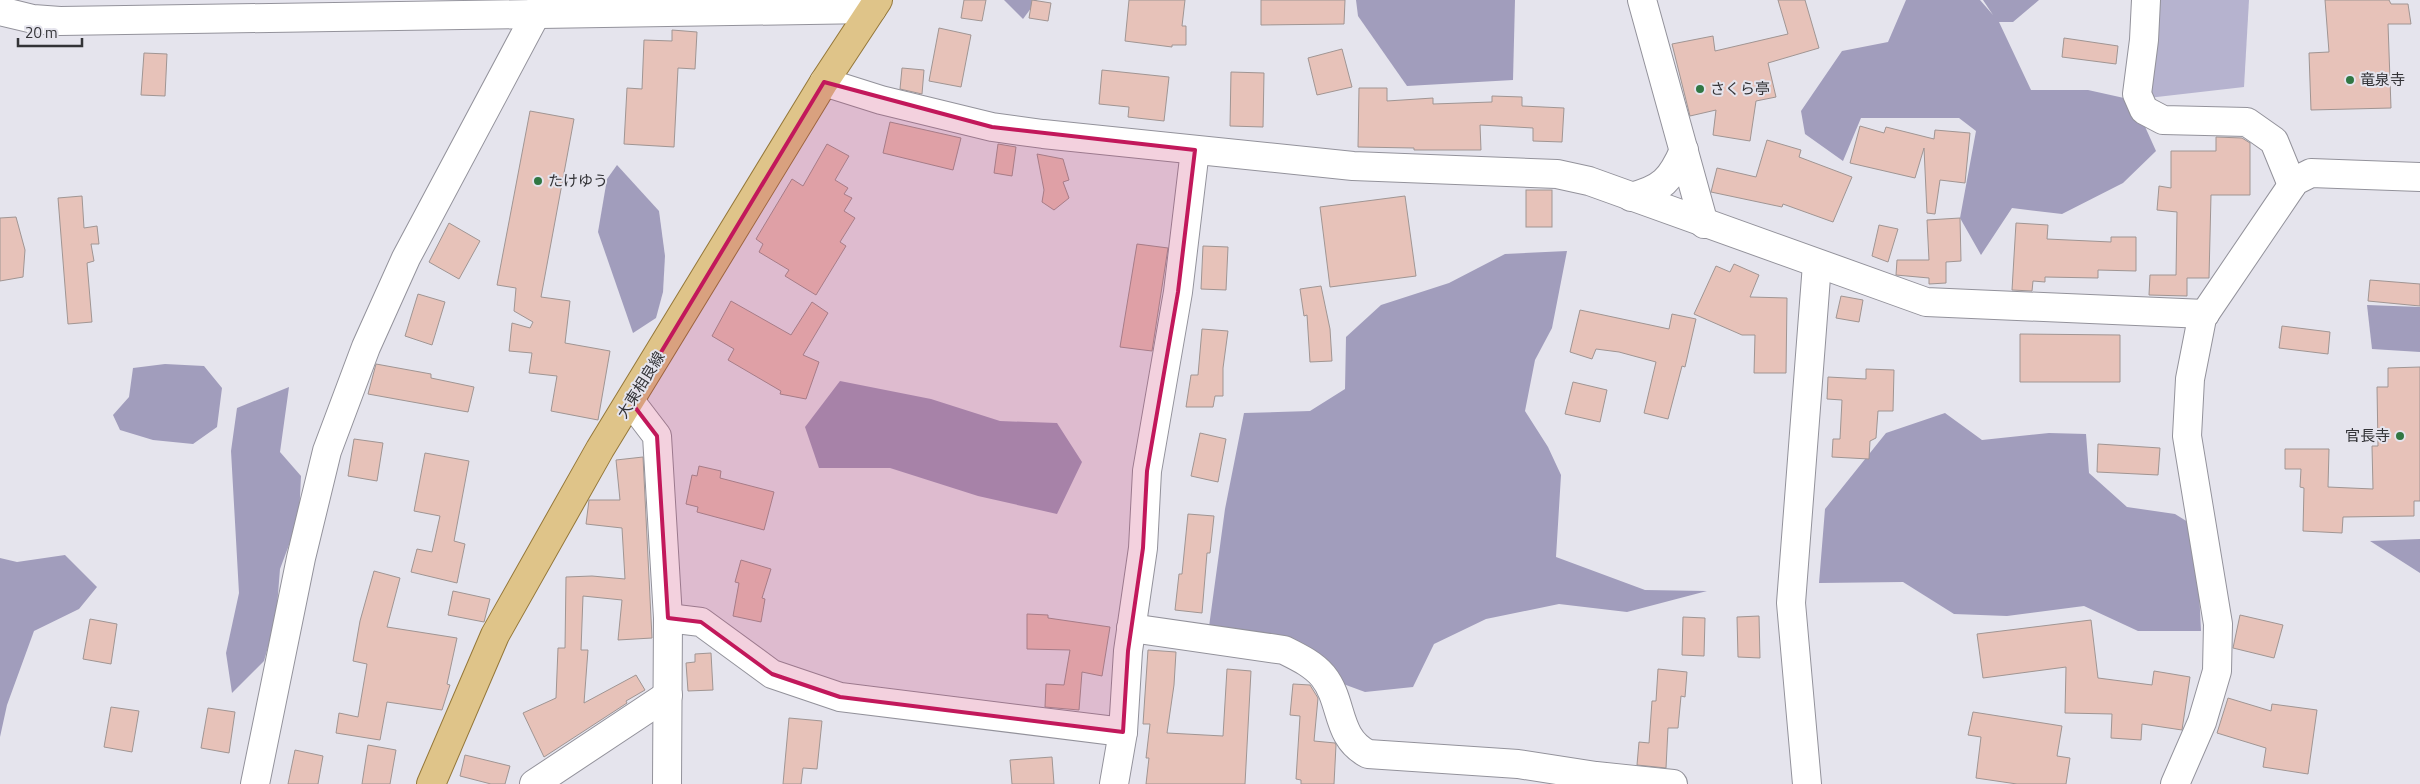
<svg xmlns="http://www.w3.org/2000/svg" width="2420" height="784" viewBox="0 0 2420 784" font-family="'Titillium Web','Noto Sans JP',sans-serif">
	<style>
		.green { fill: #b6b3cf }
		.forest { fill: #a19dbc }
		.building { fill: #e7c2b9; stroke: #a09593 }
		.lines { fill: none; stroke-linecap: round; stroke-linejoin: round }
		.minor-casing { stroke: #93929b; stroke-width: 30 }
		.major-casing { stroke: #947739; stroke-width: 30 }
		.minor { stroke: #fff; stroke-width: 28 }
		.major { stroke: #dfc489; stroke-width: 28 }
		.marked { fill: #c2185b; fill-opacity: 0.2; stroke: #c2185b; stroke-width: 4; stroke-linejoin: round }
		.poi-dot { fill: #317743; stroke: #e5e4ed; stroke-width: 2 }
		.labels { text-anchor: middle; stroke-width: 4; stroke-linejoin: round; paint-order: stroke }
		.poi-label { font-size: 15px; fill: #333337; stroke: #e5e4ed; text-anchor: start }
		.street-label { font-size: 15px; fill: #333337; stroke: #e5e4ed }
	</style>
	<rect width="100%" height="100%" fill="#e5e4ed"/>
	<!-- green -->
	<polygon class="green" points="2155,0 2249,0 2244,87 2148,98"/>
	<!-- forest -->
	<g class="forest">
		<polygon points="1004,0 1037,0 1023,19"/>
		<polygon points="1356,0 1515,0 1513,80 1407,86 1358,16"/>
		<polygon points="1906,0 1980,0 1993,15 1983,0 2039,0 2013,22 1999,22 2031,90 2088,90 2133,100 2156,151 2123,183 2062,214 2012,208 1981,255 1960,218 1976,131 1959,118 1861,118 1843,161 1805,134 1801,111 1842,51 1888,42"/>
		<polygon points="617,165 659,211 665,256 663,292 656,318 633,333 598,232 607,179"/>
		<polygon points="1567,251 1552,328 1535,360 1525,411 1548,447 1561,475 1556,557 1645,590 1707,591 1627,612 1559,604 1486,619 1434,644 1413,687 1365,692 1208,634 1225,509 1244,413 1310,411 1345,389 1346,337 1381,305 1449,283 1505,254"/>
		<polygon points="2367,305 2420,307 2420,352 2372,349"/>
		<polygon points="165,364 204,366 222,388 217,427 193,444 153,440 120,430 113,415 129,397 133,368"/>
		<polygon points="840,381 931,399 1000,421 1057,423 1082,462 1057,514 978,496 890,468 819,468 805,427"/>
		<polygon points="289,387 280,452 301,476 299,518 280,569 276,619 264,661 232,693 226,653 239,593 231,451 237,408"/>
		<polygon points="1945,413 1982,440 2049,433 2086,434 2089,473 2127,507 2175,514 2196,527 2201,631 2138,631 2084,606 2007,616 1954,614 1903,582 1819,583 1825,509 1886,433"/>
		<polygon points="2420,539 2420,573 2370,541"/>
		<polygon points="65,555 97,587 79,609 34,631 7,705 0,737 0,558 17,562"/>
	</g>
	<!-- building -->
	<g class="building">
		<polygon points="964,0 986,0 982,21 961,18"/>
		<polygon points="1032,0 1051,3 1048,21 1029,18"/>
		<polygon points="1129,0 1185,0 1182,26 1186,26 1186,45 1172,45 1172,47 1125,41"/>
		<polygon points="1261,0 1345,0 1344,24 1261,25"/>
		<polygon points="1778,0 1805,0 1819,48 1768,63 1776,97 1756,101 1750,141 1713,135 1716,110 1690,116 1672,44 1713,36 1715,51 1788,34"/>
		<polygon points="2325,0 2389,0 2391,4 2408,4 2411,24 2388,24 2391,108 2311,110 2309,53 2329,52"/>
		<polygon points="939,28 971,35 961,87 929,81"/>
		<polygon points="672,30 697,32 695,69 678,68 674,147 624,144 627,88 642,89 644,40 672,41"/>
		<polygon points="2064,38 2118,46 2116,64 2062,57"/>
		<polygon points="1342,49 1352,87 1317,95 1308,58"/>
		<polygon points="144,53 167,54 165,96 141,95"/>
		<polygon points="902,68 924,70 922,94 900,89"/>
		<polygon points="1102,70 1169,77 1164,121 1128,117 1129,107 1099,104"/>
		<polygon points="1231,72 1264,73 1263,127 1230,126"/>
		<polygon points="1359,88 1387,88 1387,101 1433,98 1433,104 1492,102 1492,96 1522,97 1522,106 1564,108 1562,142 1533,141 1533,128 1480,125 1481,150 1414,150 1414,148 1358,147"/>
		<polygon points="530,111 574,119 541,297 570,301 565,343 610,351 598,420 551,411 557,376 529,373 532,353 509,351 512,323 530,328 533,322 514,311 516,288 497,285"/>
		<polygon points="890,122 961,138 953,170 883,153"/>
		<polygon points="1860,126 1884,133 1886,127 1934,139 1935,130 1970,133 1965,183 1940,180 1935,214 1927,213 1924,148 1915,178 1850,163"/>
		<polygon points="2216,137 2242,138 2250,143 2250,195 2211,195 2209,278 2187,278 2187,296 2149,295 2150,275 2176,275 2177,212 2157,210 2159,186 2171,188 2171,151 2216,151"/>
		<polygon points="1767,140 1801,150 1799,157 1852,177 1833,222 1783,204 1782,207 1711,192 1717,168 1756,177"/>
		<polygon points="827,144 849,156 835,180 848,188 844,194 852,198 844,211 855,218 840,242 846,246 816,295 785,276 789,270 759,252 763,244 756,239 792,179 803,186"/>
		<polygon points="998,144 1016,147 1012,176 994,173"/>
		<polygon points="1037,154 1063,159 1069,180 1063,182 1069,198 1054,210 1042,202 1044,190"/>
		<rect x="1526" y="190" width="26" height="37"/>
		<polygon points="82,196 84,228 97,226 99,244 91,244 94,261 87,263 92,322 68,324 58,198"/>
		<polygon points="1405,196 1416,276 1330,287 1320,207"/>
		<polygon points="16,217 25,250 23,277 0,281 0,218"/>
		<polygon points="1960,218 1961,261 1946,262 1946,283 1929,284 1929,278 1896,275 1897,260 1929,260 1927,220"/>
		<polygon points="449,223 480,241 459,279 429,262"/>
		<polygon points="2016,223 2048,225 2047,239 2111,242 2111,237 2136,237 2136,271 2098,270 2098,278 2045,277 2045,282 2033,281 2032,291 2012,290"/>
		<polygon points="1879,225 1898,229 1888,262 1872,256"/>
		<polygon points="1137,244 1168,248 1152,351 1120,347"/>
		<polygon points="1203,246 1228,247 1226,290 1201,289"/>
		<polygon points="1734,264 1759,275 1750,297 1787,298 1786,373 1754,373 1755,335 1742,335 1694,314 1716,266 1730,272"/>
		<polygon points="2370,280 2420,284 2420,306 2368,301"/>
		<polygon points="1321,286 1330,329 1332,361 1310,362 1307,315 1304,316 1300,289"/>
		<polygon points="418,294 445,302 432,345 405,336"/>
		<polygon points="1841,296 1863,300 1859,322 1836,318"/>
		<polygon points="731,301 791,335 812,302 828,313 803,355 819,362 806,399 780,394 781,391 728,360 734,349 712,336"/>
		<polygon points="1580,310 1669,329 1672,314 1696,319 1685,367 1682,366 1668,419 1644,413 1656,362 1619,352 1596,349 1592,359 1570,352"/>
		<polygon points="2282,326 2330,332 2328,354 2279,348"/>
		<polygon points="1202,329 1228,331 1223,368 1223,396 1215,396 1213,407 1186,407 1191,375 1198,375"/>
		<polygon points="2020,334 2120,335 2120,382 2020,382"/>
		<polygon points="376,364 431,374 431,378 474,387 468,412 368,394"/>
		<polygon points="2420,367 2420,501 2414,501 2414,516 2343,517 2342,533 2303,531 2304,488 2300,487 2301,469 2285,469 2285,449 2329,449 2328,487 2373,489 2372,446 2378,446 2377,387 2388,387 2388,368"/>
		<polygon points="1866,369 1894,370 1893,411 1878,411 1876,438 1870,441 1869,459 1832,457 1833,439 1840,439 1842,400 1827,399 1828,377 1866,379"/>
		<polygon points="1573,382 1607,390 1600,422 1565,414"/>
		<polygon points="1200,433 1226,439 1218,482 1191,476"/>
		<polygon points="354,439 383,443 377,481 348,476"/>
		<polygon points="2098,444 2160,448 2158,475 2097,472"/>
		<polygon points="425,453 469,461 454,541 465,544 457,583 411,572 417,549 432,552 440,516 414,511"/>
		<polygon points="643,457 652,638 618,640 622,600 583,596 581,650 588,650 584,703 636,675 645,690 626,701 627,703 544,757 523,713 556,698 558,648 565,648 566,577 592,576 625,579 622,528 586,524 589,500 620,500 616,460"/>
		<polygon points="699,466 721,471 720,478 774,492 764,530 697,512 698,507 686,504 692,475 697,476"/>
		<polygon points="1188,514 1214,516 1210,553 1207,553 1202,613 1175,610 1179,574 1182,574"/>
		<polygon points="741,560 771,569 762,598 765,599 761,622 733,616 739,583 735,582"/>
		<polygon points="374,571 400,578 387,627 457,638 447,684 450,685 442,710 387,702 380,740 336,733 339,713 358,717 367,664 353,661 360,621"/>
		<polygon points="453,591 490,599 484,622 448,615"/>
		<polygon points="1027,614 1048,615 1048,618 1110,627 1102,676 1082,672 1079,710 1045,707 1046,684 1064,685 1070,650 1027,649"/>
		<polygon points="2240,615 2283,625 2274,658 2233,648"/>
		<polygon points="1759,616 1760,658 1738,657 1737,617"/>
		<polygon points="1683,617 1705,618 1704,656 1682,655"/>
		<polygon points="90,619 117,624 111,664 83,659"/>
		<polygon points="2091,620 2098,678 2152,685 2154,671 2190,677 2182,730 2142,724 2141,740 2111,738 2112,714 2065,713 2066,667 1983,678 1977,634"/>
		<polygon points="1148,650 1176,652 1174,685 1167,733 1223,736 1227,669 1251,671 1245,784 1146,784 1149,758 1146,758 1150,724 1143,724"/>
		<polygon points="711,653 713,690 688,691 686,663 695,662 695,654"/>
		<polygon points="1658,669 1687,672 1685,697 1681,696 1678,728 1668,728 1666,768 1637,765 1639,742 1649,743 1652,701 1656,701"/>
		<polygon points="1293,684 1310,685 1318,698 1314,741 1335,743 1336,745 1334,784 1301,784 1301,780 1296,779 1300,716 1290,715"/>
		<polygon points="2228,698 2271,711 2272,704 2317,710 2308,774 2263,767 2266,748 2217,733"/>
		<polygon points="111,707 139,711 132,752 104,747"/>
		<polygon points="208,708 235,712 229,753 201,748"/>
		<polygon points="1973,712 2062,726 2057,756 2070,758 2066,784 2017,784 1976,778 1981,737 1968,735"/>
		<polygon points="789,718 822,721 817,769 803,768 801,784 783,784"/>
		<polygon points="368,745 396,750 390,784 362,784"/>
		<polygon points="295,750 323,756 318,784 288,784"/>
		<polygon points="465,755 510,766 505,784 491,784 460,776"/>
		<polygon points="1052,757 1054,784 1012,784 1010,760"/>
	</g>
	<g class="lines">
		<!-- minor casing -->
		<g class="minor-casing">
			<g id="minor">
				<polyline points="1642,0 1704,224"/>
				<polyline points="2146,0 2144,40 2137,94 2144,110 2163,120 2247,122 2274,141 2292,185"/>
				<polyline points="0,11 33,19 60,21 872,9"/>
				<polyline points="824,82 881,100 992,127 1043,134 1353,166 1557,174 1589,181 1926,302 2205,314"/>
				<path d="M1631,197C1662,189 1671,180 1684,150"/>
				<polyline points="631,402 657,436 668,618 667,784"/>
				<polyline points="668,618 701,622 772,674 840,697 1123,732"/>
				<path d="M1131,628L1284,650C1298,657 1313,664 1323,676C1344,702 1335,737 1368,754L1518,764L1596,776L1673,784"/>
				<polyline points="255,784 301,558 327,451 366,347 406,258 543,1"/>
				<polyline points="534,784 668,695"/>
				<polyline points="1114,784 1123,732 1128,651 1143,548 1147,471 1178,292 1195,150"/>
				<polyline points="1807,784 1791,603 1817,264"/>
				<polyline points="2175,784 2202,722 2217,671 2218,624 2187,436 2190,379 2202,318 2295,181 2311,173 2420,177"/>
			</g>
		</g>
		<!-- major casing -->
		<g class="major-casing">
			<polyline id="major" points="431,784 495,635 600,449 824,82 878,0"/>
		</g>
		<!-- minor -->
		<use href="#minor" class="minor"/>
		<!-- major -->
		<use href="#major" class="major"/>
	</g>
	<!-- marked area -->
	<path class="marked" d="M824,82L992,127L1195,150L1178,292L1147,471L1143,548L1128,651L1123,732L840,697L772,674L701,622L668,618L657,436L631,402Z"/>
	<!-- markers -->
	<g class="poi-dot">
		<circle cx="2350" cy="80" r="5"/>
		<circle cx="1700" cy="89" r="5"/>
		<circle cx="538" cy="181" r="5"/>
		<circle cx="2400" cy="436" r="5"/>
	</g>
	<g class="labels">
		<!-- poi labels -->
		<g class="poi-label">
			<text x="2360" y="85">竜泉寺</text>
			<text x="1710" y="94">さくら亭</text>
			<text x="548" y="186">たけゆう</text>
			<text x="2390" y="441" text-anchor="end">官長寺</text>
		</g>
		<!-- street labels -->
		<g class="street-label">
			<text transform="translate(641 385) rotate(-58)" y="5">大東相良線</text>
		</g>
	</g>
	<!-- scale -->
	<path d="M18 38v8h64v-8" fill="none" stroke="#333337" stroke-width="2.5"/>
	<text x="25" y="38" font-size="15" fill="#333337" stroke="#e5e4ed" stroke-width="4" paint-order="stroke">20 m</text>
</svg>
